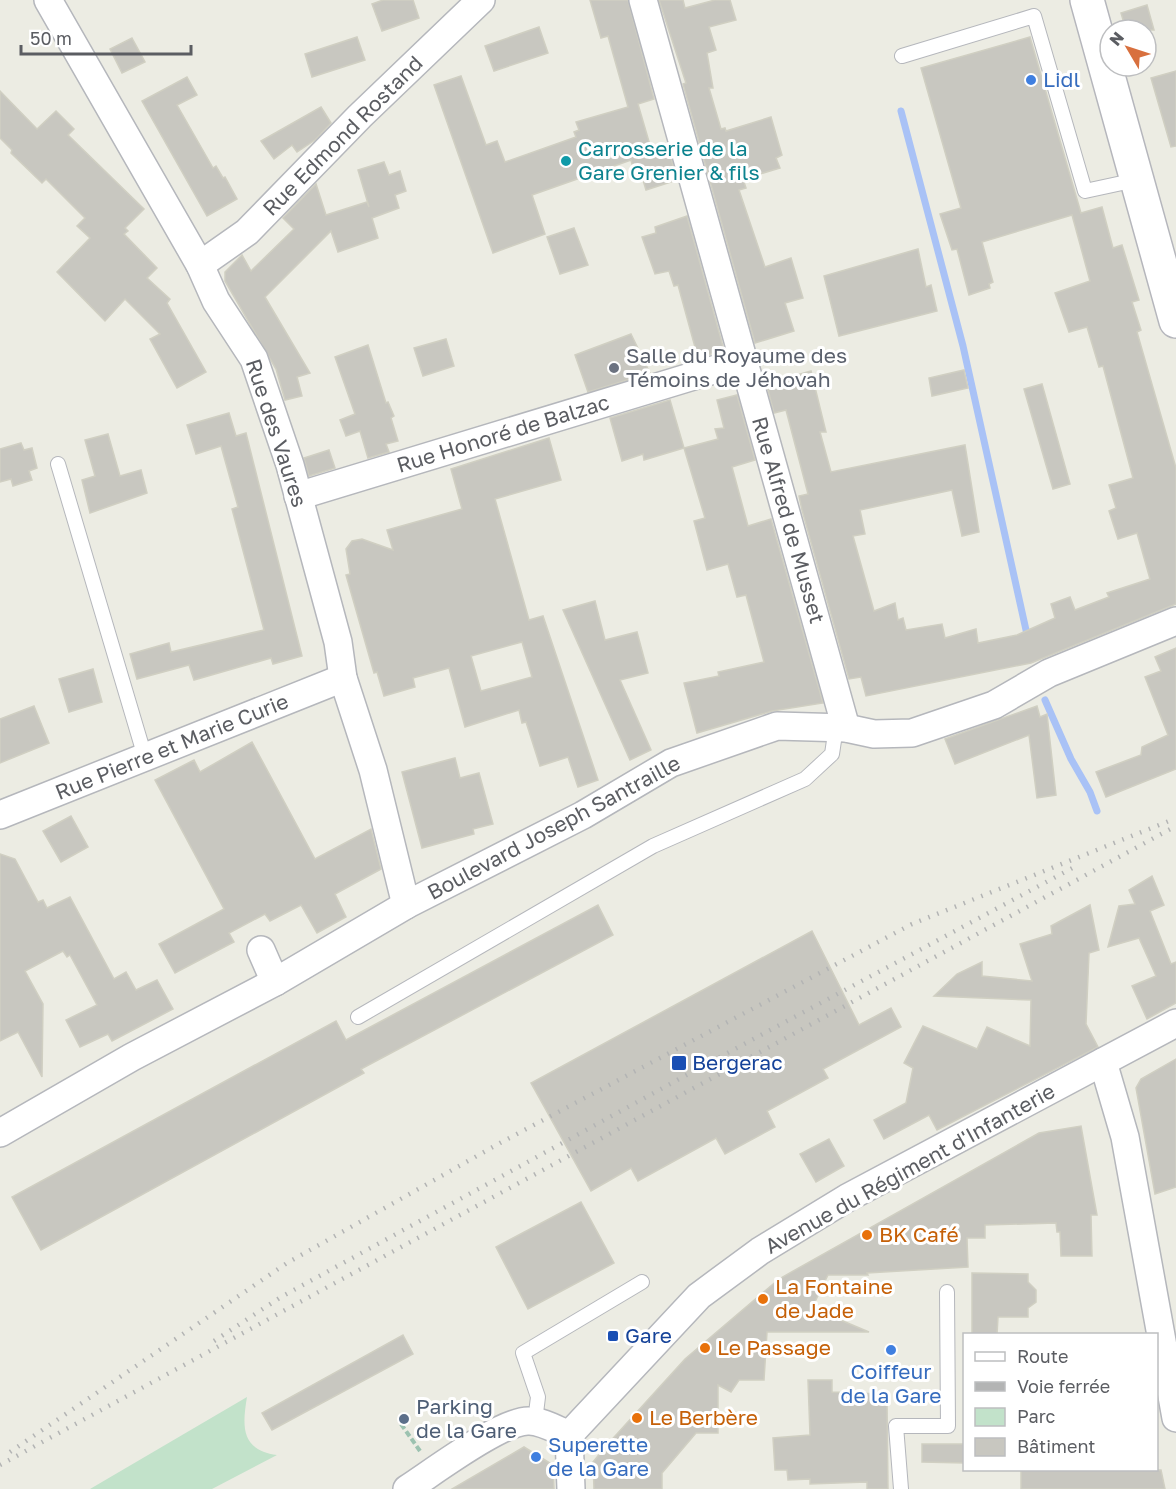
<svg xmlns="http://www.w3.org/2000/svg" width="1176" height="1489" viewBox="0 0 1176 1489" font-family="'Golos Text',sans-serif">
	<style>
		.green { fill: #c2e2ca }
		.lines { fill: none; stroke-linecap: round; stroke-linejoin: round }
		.stream { stroke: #a9c2f6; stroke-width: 7 }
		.building { fill: #c8c7c0; stroke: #d0cfc2; stroke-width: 1.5; fill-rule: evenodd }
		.service-casing { stroke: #b5b7bc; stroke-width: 16 }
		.minor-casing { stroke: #b5b7bc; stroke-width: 30 }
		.secondary-casing { stroke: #b5b6bc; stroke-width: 36 }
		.path { stroke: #9cc2b0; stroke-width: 4; stroke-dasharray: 6 3; stroke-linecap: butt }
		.service { stroke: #fff; stroke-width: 14 }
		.minor { stroke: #fff; stroke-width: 27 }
		.secondary { stroke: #fff; stroke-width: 33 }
		.rail { stroke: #b3b4b4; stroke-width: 4.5; stroke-dasharray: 1.5 8; stroke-linecap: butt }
		.shop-dot { fill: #3f7fe0; stroke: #fff; stroke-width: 2 }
		.culture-dot { fill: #0f9aa8; stroke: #fff; stroke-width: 2 }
		.worship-dot { fill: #6b7280; stroke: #fff; stroke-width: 2 }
		.transit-dot { fill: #1a4fb4; stroke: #fff; stroke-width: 2 }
		.food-dot { fill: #e8710a; stroke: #fff; stroke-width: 2 }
		.service-dot { fill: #5c6f8a; stroke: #fff; stroke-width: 2 }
		.labels { text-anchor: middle; stroke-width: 6; stroke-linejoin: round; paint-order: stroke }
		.shop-label { font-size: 21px; fill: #366cbe; stroke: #fff; text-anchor: start }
		.street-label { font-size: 21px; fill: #5b5d62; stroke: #fff }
		.culture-label { font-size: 21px; fill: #0d838f; stroke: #fff; text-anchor: start }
		.worship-label { font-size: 21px; fill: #5b616d; stroke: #fff; text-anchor: start }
		.transit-label { font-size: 21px; fill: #164399; stroke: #fff; text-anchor: start }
		.food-label { font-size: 21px; fill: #c56008; stroke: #fff; text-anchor: start }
		.service-label { font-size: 21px; fill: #4e5e75; stroke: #fff; text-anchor: start }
	</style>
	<rect width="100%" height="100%" fill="#ecece3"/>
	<!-- green -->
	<path class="green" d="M247,1397C242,1427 241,1450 277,1455L212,1489H90Z"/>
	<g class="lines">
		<!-- stream -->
		<g class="stream">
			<polyline points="901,111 963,346 1028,639"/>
			<polyline points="1045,700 1071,759 1090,792 1097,811"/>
		</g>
	</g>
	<!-- building -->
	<g class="building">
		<polygon points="383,0 413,0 419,18 382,31 372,4"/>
		<polygon points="590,0 628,0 654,99 638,104 652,152 668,147 677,180 646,190 640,170 634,172 631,160 532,195 545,234 493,253 434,85 461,76 486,145 497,141 505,162 576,137 574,132 579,130 576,122 628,107 608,36 601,38"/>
		<polygon points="659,0 683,0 685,8 715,0 730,0 736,20 709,27 716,50 707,53 713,88 709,88 721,129 725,128 726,131 771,117 782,155 776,158 780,168 743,179 746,188 739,190 765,267 791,258 803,298 785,303 794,331 755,343 683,84 686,83"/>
		<polygon points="1147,5 1154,30 1126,30 1121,13"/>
		<polygon points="539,27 548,53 494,71 485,46"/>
		<polygon points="357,37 365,60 312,77 305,54"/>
		<polygon points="1030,37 1081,213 1102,207 1113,248 1122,245 1139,300 1132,302 1141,330 1137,332 1176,468 1176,604 1031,663 866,696 861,677 849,679 802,510 799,496 808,494 786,410 774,413 767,386 769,383 811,371 826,432 820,432 831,472 965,445 979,532 962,536 952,490 860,510 865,534 853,536 874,611 895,603 898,620 903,618 906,630 942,624 945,638 976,629 978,643 1017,635 1055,618 1051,604 1070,597 1075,610 1109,597 1107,593 1150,579 1137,533 1118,539 1109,511 1116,508 1109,485 1133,478 1103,366 1099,367 1087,327 1069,332 1055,293 1090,281 1072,215 982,242 993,282 989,284 990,288 969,295 957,249 952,250 940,214 961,208 921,68"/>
		<polygon points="132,38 145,62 122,73 110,49"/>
		<polygon points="1176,71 1176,146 1171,147 1151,78"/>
		<polygon points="187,77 197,95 177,105 213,168 216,166 223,178 225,177 237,199 207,216 142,101"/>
		<polygon points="0,91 37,129 56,111 74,129 68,135 144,209 125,228 128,231 124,234 157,268 147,278 170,299 167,303 206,372 177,388 150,339 160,334 125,299 105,321 57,272 90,238 77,226 85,218 46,179 42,183 11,153 12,150 0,138"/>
		<polygon points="321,107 331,123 315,140 297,152 292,145 274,159 261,141"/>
		<polygon points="384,162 389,175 400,171 406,191 395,195 399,208 372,218 378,238 338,252 331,231 265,297 310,373 297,377 302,396 285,400 276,369 225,281 225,272 242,255 251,271 294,229 283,218 316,184 326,215 367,202 369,207 358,170"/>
		<polygon points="687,216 724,350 698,358 678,285 674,286 669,271 655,274 642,237 656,233 655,227"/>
		<polygon points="574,228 588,265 560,274 547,237"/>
		<polygon points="918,249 926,287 931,285 937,311 839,336 824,276"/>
		<polygon points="631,334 650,373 588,392 575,355"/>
		<polygon points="446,339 454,366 423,376 414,348"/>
		<polygon points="368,345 386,403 388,402 394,416 391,418 398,441 386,444 389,452 368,458 360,431 346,436 340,420 355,414 335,357"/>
		<polygon points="964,370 968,388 932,396 929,378"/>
		<polygon points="1042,384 1070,484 1053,489 1024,389"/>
		<polygon points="737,395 755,460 732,467 748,526 771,519 823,703 772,711 697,733 684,683 719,676 718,672 764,662 746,595 737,597 728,564 707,570 694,521 705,518 684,448 718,439 715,429 724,428 717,400"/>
		<polygon points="670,400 684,448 644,460 643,454 622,461 610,418"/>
		<polygon points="229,413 236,436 246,433 302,656 273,664 271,658 194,680 189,665 137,679 130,654 169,643 171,652 264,630 232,509 238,507 221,446 196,454 187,425"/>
		<polygon points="108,434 120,476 141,470 147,493 90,513 82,480 95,476 85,440"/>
		<path d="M549,438L561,480L495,499L529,620L543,616L598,780L578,787L568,757L540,766L526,722L522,723L519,710L465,727L449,668L413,678L415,687L384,696L377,672L374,673L346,575L350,574L346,549L352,541L362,539L393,550L387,530L462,509L451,469ZM522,642L532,677L481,691L471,656Z"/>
		<polygon points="21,443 24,450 32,448 37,468 29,471 32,480 13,486 11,479 0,482 0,449"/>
		<polygon points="329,450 335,468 309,476 304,458"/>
		<polygon points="595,601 605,640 637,632 648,673 620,680 651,750 630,760 563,610"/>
		<polygon points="1176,648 1176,769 1106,797 1096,772 1141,755 1142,747 1168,735 1145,677 1161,671 1155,657"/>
		<polygon points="93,669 102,702 69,712 59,679"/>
		<polygon points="34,706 49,743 0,763 0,719"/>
		<polygon points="1037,706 1040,717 1047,714 1056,795 1037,798 1029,735 955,764 945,739"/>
		<polygon points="252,742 315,859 371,829 381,869 335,894 346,917 317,933 301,905 270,921 265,914 229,933 234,942 175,973 159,944 224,909 155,780 194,760 200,772"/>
		<polygon points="455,758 460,778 479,773 493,824 473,829 474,834 422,848 402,772"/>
		<polygon points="71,816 88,847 61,862 43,831"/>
		<polygon points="0,854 15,859 38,902 43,900 47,908 70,897 114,979 126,972 136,990 157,980 173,1009 112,1041 108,1034 80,1047 66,1020 97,1005 70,955 67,957 63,951 25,971 43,1004 42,1077 18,1032 0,1041"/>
		<polygon points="1152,876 1164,905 1150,911 1171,964 1176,962 1176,1003 1147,1019 1132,986 1156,976 1139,938 1108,947 1119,906 1135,904 1129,890"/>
		<polygon points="598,905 613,935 361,1069 364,1073 41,1250 12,1197 336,1021 346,1040"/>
		<polygon points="1090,905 1099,950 1089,953 1086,1024 1098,1047 937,1130 929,1115 884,1139 874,1120 906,1103 913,1068 904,1063 923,1026 977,1049 987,1027 1030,1046 1031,1000 934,996 957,974 982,962 982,976 1032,981 1020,944 1052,934 1051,926"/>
		<polygon points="812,931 859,1025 891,1008 901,1027 823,1069 828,1078 767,1111 775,1127 725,1154 716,1138 638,1181 631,1168 591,1191 531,1083"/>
		<polygon points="1176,1059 1176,1187 1155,1194 1136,1088 1141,1079"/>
		<polygon points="1081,1126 1097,1215 1091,1215 1092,1256 1061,1256 1060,1232 1057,1232 1056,1223 985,1225 985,1238 967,1238 968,1267 867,1273 868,1275 828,1275 812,1308 869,1332 767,1332 764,1380 739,1380 731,1392 718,1385 718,1433 696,1433 662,1473 662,1489 594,1489 593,1462 606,1446 685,1359 779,1279 1039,1133"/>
		<polygon points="829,1139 844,1166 816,1182 800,1154"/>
		<polygon points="581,1202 614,1263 528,1309 496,1247"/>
		<polygon points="972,1273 1028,1274 1028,1282 1036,1290 1036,1302 1028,1308 1028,1317 998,1317 997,1335 972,1335"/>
		<polygon points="403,1335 413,1354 272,1430 262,1413"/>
		<polygon points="808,1380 832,1380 832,1392 880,1394 880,1402 887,1402 888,1489 867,1489 867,1482 810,1484 810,1479 788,1480 787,1470 775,1470 773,1438 810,1435"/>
		<polygon points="922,1444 964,1444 964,1463 922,1462"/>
		<polygon points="524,1447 553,1465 554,1489 452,1489"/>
		<polygon points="1021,1470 1161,1470 1165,1489 1021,1489"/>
	</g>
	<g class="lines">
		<!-- service casing -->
		<g class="service-casing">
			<g id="service">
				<polyline points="902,56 1034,16 1085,191 1136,180"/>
				<polyline points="58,464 145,757"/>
				<polyline points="358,1017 653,846 805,779 832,754 836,727"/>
				<polyline points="535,1421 538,1397 523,1353 642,1282"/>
				<polyline points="901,1489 896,1426 948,1426 947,1292"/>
			</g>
		</g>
		<!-- minor casing -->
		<g class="minor-casing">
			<g id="minor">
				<polyline points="48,0 200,265 216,301 254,359 290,465 338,642 343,678 373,770 406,905"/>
				<polyline points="643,0 846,728"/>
				<polyline points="200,265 247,232 360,116 481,0"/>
				<polyline points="298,496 743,361"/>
				<polyline points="0,815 343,678"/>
				<polyline points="261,950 275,982"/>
				<polyline points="1103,1062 1125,1137 1176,1418"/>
				<polyline points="0,1133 132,1057 275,982 406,905 583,815 671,763 777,726 846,728 874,734 912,733 994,705 1049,673 1176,621"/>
				<polyline points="569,1435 699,1296 760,1251 847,1198 1176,1023"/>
				<polyline points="569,1435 571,1489"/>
				<path d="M407,1489C432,1473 502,1420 529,1421C542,1421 557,1430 569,1435"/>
			</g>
		</g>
		<!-- secondary casing -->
		<g class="secondary-casing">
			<polyline id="secondary" points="1087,0 1176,321"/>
		</g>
		<!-- path -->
		<polyline class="path" points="401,1424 420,1451"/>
		<!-- service -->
		<use href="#service" class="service"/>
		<!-- minor -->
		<use href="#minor" class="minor"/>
		<!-- secondary -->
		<use href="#secondary" class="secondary"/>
		<!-- rail -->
		<g class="rail">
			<polyline points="214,1341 281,1297 692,1072 1078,865"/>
			<polyline points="10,1452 287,1263 500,1143 912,924 1169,821"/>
			<polyline points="0,1465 1176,826"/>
		</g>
	</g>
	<!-- markers -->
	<g class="shop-dot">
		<circle cx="1031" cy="80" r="6"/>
		<circle cx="891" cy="1350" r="6"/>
		<circle cx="536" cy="1457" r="6"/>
	</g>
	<circle class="culture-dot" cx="566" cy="161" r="6"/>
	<circle class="worship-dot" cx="614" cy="368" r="6"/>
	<g class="transit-dot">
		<rect x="671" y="1055" width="16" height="16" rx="3"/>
		<rect x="607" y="1330" width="12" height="12" rx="3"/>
	</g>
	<g class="food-dot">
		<circle cx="867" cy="1235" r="6"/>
		<circle cx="763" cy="1299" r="6"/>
		<circle cx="705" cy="1348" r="6"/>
		<circle cx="637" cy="1418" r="6"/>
	</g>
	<circle class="service-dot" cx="404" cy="1419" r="6"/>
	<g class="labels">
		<!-- shop labels -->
		<g class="shop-label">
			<text x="1043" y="87">Lidl</text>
			<text x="891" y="1379" text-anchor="middle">Coiffeur<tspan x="891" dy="24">de la Gare</tspan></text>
			<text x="548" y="1452">Superette<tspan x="548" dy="24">de la Gare</tspan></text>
		</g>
		<!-- street labels -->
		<g class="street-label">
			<text transform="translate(343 136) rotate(-45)" y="7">Rue Edmond Rostand</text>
			<text transform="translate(276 433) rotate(72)" y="7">Rue des Vaures</text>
			<text transform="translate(503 434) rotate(-17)" y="7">Rue Honoré de Balzac</text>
			<text transform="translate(788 520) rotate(74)" y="7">Rue Alfred de Musset</text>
			<text transform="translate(172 747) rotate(-22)" y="7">Rue Pierre et Marie Curie</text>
			<text transform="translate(554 828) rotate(-28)" y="7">Boulevard Joseph Santraille</text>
			<text transform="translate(910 1169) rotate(-29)" y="7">Avenue du Régiment d'Infanterie</text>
		</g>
		<!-- culture labels -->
		<g class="culture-label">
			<text x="578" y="156">Carrosserie de la<tspan x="578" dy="24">Gare Grenier &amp; fils</tspan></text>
		</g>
		<!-- worship labels -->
		<g class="worship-label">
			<text x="626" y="363">Salle du Royaume des<tspan x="626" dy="24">Témoins de Jéhovah</tspan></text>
		</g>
		<!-- transit labels -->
		<g class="transit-label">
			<text x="692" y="1070">Bergerac</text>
			<text x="625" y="1343">Gare</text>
		</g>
		<!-- food labels -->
		<g class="food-label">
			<text x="879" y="1242">BK Café</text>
			<text x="775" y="1294">La Fontaine<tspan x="775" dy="24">de Jade</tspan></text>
			<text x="717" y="1355">Le Passage</text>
			<text x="649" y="1425">Le Berbère</text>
		</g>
		<!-- service labels -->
		<g class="service-label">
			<text x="416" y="1414">Parking<tspan x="416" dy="24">de la Gare</tspan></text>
		</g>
	</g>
	<!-- legend -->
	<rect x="963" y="1333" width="195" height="138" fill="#ffffff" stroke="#bdbec0" stroke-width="1.5"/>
	<rect x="975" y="1352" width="30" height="9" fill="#ffffff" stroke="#bdbec0" stroke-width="1.5"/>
	<text x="1017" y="1363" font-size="18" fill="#5b5d62">Route</text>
	<rect x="975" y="1382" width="30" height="9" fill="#b3b4b4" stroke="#bdbec0" stroke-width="1.5"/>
	<text x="1017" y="1393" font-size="18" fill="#5b5d62">Voie ferrée</text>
	<rect x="975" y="1408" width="30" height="18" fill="#c2e2ca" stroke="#bdbec0" stroke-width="1.5"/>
	<text x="1017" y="1423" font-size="18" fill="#5b5d62">Parc</text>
	<rect x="975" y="1438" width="30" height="18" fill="#c8c7c0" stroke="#bdbec0" stroke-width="1.5"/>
	<text x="1017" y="1453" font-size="18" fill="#5b5d62">Bâtiment</text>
	<!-- north arrow -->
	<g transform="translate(1128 48) rotate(309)"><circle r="28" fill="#ffffff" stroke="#bdbec0" stroke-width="1.5"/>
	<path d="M0-4.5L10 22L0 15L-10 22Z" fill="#d8703e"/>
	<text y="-9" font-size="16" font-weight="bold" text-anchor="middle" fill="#5b5d62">N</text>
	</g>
	<!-- scale -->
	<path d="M21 45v9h170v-9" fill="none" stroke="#5b5d62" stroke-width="3"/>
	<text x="30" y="45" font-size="18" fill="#5b5d62" stroke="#ffffff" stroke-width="4.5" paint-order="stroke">50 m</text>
</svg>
